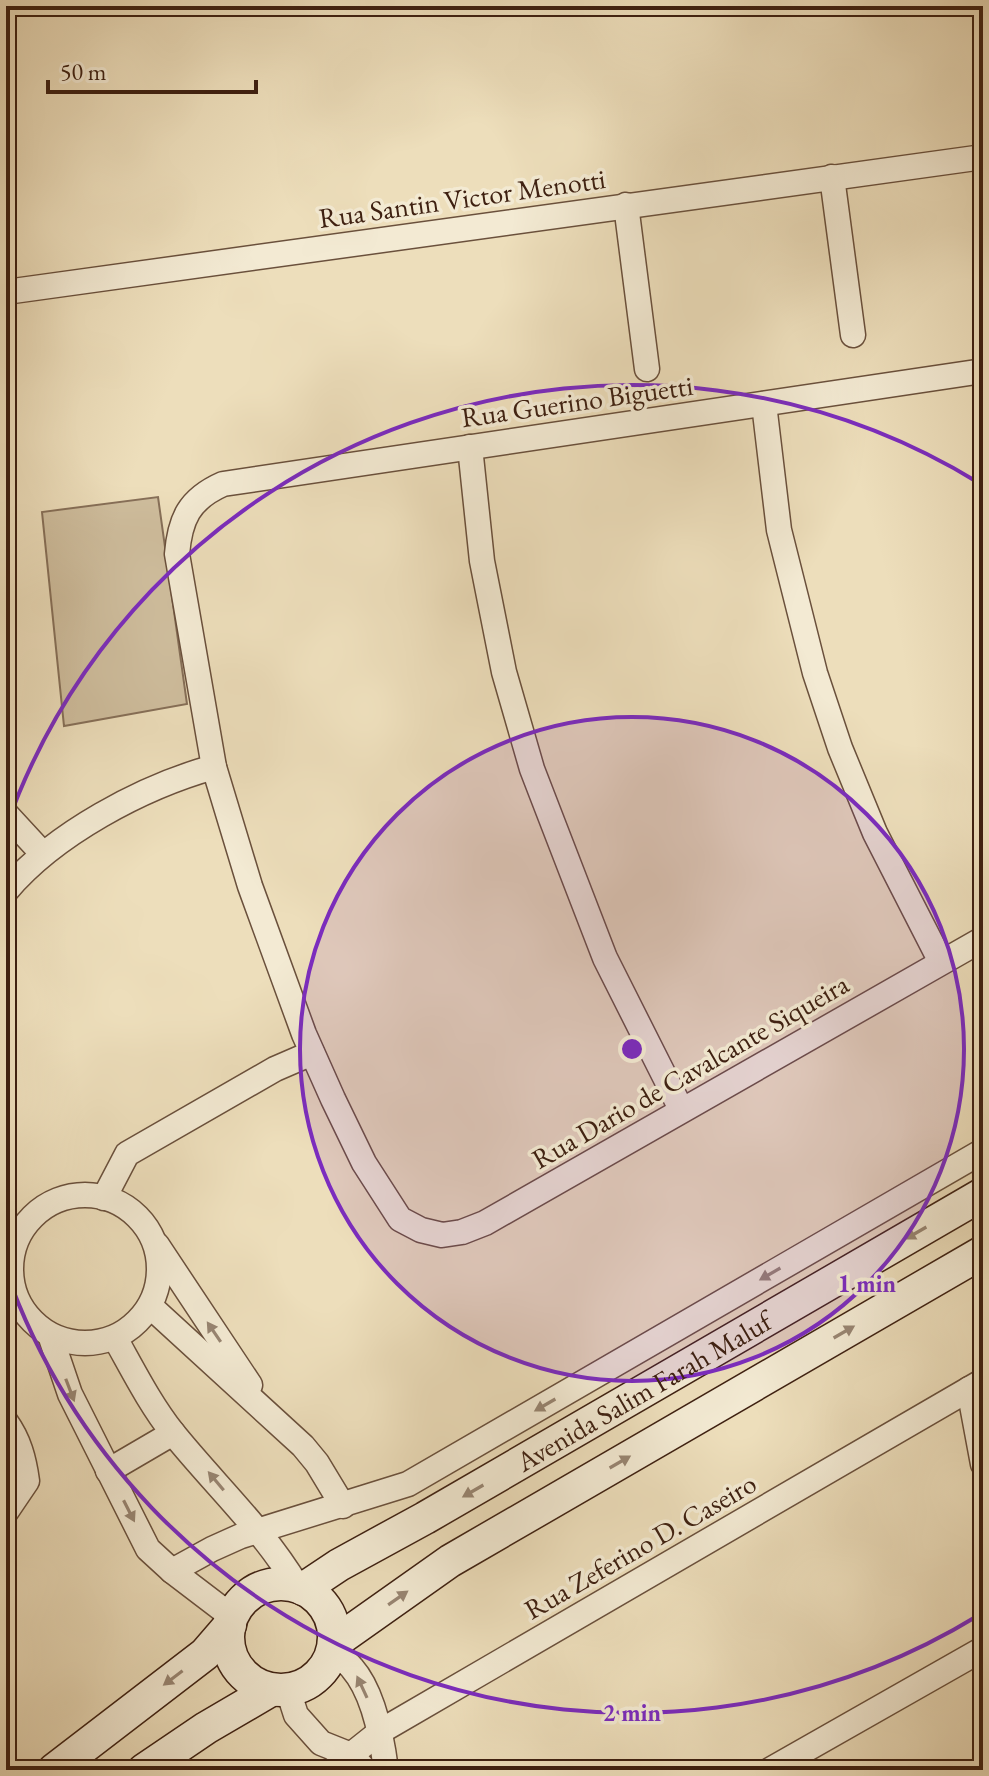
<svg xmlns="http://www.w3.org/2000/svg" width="989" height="1776" viewBox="0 0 989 1776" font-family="'EB Garamond',serif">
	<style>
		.green { fill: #cfbe9e; stroke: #866f58; stroke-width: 2 }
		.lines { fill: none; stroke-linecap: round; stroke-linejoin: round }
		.minor-casing { stroke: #6a503c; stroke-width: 27 }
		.secondary-casing { stroke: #3e2011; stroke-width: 35 }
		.minor { stroke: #f3ead3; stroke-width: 24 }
		.secondary { stroke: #f3ead3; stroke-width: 32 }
		.oneway { fill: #988572 }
		.ring { fill: none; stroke: #7b2cbf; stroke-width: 4 }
		.labels { text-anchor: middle; stroke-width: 7; stroke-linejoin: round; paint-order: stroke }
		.street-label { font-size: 28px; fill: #3e2011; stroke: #f3ead3 }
		.centre { fill: #7b2cbf; stroke: #f3ead3; stroke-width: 4 }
		.ring-label { font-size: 24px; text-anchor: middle; font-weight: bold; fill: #7b2cbf; stroke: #f3ead3; stroke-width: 7; stroke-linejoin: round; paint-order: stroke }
	</style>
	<rect width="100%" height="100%" fill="#eddebb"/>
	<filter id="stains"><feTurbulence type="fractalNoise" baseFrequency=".0025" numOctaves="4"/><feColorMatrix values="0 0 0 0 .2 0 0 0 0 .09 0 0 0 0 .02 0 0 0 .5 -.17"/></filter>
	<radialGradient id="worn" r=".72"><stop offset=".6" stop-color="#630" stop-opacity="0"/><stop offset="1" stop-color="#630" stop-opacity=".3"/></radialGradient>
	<!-- green -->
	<polygon class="green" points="158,497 187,704 64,726 42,512"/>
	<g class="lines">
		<!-- minor casing -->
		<g class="minor-casing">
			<g id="minor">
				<polyline points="832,177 853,335"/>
				<polyline points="626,205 647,369"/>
				<polyline points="6,292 983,157"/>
				<path d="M983,371L223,484C189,499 180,519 177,554L214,767L250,886L304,1034L333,1099L364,1163L400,1219L421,1230L442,1235L462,1232L485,1223L983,939"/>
				<polyline points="764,404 779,530 815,673 840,748 875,833 941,962"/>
				<polyline points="470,447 482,561 504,672 532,769 605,958 681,1109"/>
				<polyline points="6,814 42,853"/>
				<path d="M6,891C54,834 142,787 214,767"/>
				<circle cx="85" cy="1269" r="74"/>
				<polyline points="104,1198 127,1154 275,1069 312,1053"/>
				<polyline points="157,1245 250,1385"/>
				<polyline points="150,1306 303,1446 317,1463 343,1506"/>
				<polyline points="50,1335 70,1394 148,1549 172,1571 231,1616"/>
				<path d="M115,1338C133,1370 150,1404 173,1433C214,1484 263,1529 297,1586"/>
				<polyline points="969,1389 983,1464"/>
				<path d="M6,1422C19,1440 24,1459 27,1481L6,1512"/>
				<polyline points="108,1471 173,1433"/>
				<polyline points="172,1571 212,1549 241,1536 408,1484 983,1151"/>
				<path d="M331,1652C338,1657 347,1661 352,1668C374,1693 382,1738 386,1770"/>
				<polyline points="288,1690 296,1715 321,1743 351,1755 365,1770"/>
				<polyline points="332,1770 381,1731 983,1381"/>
				<polyline points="770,1770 983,1649"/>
			</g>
		</g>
		<!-- secondary casing -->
		<g class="secondary-casing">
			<g id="secondary">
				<circle cx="281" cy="1637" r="53"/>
				<path id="s1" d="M303,1589L339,1565L425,1518L983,1194"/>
				<polyline points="334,1643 450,1561 983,1252"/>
				<polyline points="54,1770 205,1654 230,1625"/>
				<polyline points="144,1770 206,1728 271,1690"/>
			</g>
		</g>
		<!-- minor -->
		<use href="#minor" class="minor"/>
		<!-- secondary -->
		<use href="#secondary" class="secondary"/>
	</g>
	<!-- one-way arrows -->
	<defs><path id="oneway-solid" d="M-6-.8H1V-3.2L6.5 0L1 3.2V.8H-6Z" transform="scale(2)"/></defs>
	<g class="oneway">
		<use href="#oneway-solid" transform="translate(916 1233) rotate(150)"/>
		<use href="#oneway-solid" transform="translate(770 1274) rotate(150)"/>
		<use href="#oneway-solid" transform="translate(214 1332) rotate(-124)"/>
		<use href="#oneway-solid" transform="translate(844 1332) rotate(-30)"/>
		<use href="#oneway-solid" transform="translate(70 1390) rotate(69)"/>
		<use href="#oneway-solid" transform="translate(545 1405) rotate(150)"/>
		<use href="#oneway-solid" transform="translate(620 1462) rotate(-30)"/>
		<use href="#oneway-solid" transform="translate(216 1481) rotate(-130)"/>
		<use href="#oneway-solid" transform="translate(473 1491) rotate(150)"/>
		<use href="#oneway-solid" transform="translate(129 1511) rotate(63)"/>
		<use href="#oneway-solid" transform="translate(398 1598) rotate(-35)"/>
		<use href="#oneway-solid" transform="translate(173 1678) rotate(143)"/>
		<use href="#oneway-solid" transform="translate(362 1687) rotate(-115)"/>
	</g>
	<!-- distance rings -->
	<circle cx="632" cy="1049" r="332" fill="#7b2cbf" fill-opacity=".12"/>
	<g class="ring">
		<circle cx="632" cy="1049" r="332"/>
		<path d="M979 1615A664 664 0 0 1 6 1271M6 827A664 664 0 0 1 979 483"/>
	</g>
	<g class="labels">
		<!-- street labels -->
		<g class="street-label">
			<text transform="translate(462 198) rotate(-8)" y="10">Rua Santin Victor Menotti</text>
			<text transform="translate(577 401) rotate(-8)" y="10">Rua Guerino Biguetti</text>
			<text transform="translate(690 1071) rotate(-30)" y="10">Rua Dario de Cavalcante Siqueira</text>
			<text dy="10" stroke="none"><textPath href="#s1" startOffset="394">Avenida Salim Farah Maluf</textPath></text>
			<text transform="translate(640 1546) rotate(-30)" y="10">Rua Zeferino D. Caseiro</text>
		</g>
	</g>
	<circle cx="632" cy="1049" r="12" class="centre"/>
	<g class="ring-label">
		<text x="867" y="1292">1 min</text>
		<text x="632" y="1721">2 min</text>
	</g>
	<!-- margin -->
	<rect width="989" height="1776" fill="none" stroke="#eddebb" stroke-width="32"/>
	<rect x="8" y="8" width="973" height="1760" fill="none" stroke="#3e2011" stroke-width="4"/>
	<rect x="16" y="16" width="957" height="1744" fill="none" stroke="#3e2011" stroke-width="2"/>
	<!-- scale -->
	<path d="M48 80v12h208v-12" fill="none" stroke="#3e2011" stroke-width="4"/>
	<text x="60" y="80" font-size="24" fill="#3e2011" stroke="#f3ead3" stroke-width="6" paint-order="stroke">50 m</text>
	<rect width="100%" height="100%" filter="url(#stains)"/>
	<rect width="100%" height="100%" fill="url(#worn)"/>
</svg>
